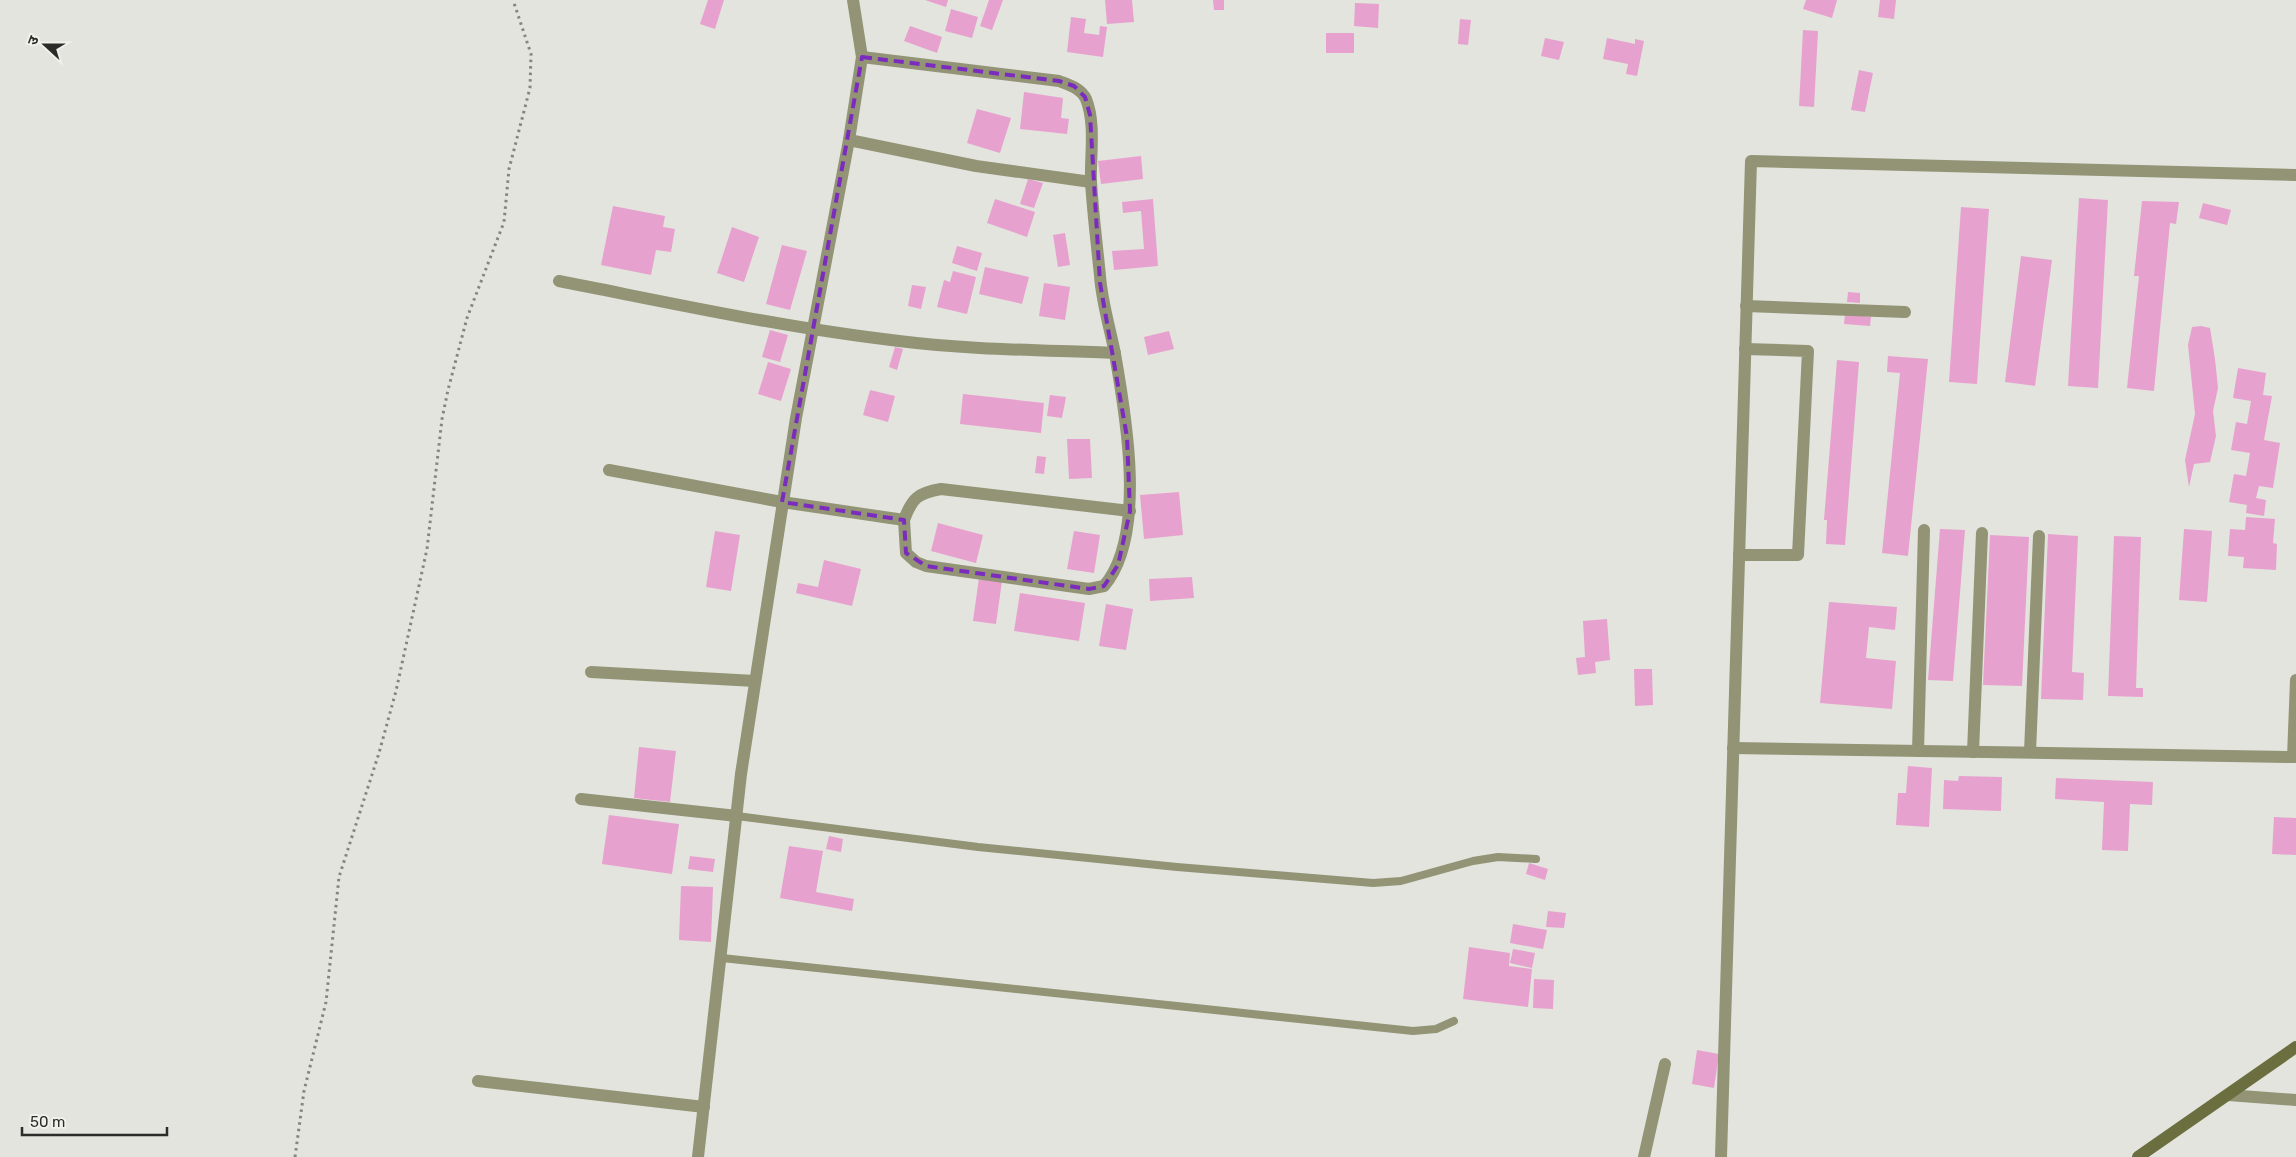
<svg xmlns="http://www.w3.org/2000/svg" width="2296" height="1157" viewBox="0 0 2296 1157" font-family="Rubik,'Noto Sans Devanagari',sans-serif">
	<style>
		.building { fill: #e7a1ce }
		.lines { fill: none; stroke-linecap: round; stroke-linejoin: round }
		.path { stroke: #848581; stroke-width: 3; stroke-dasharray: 2.5 4; stroke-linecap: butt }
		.service { stroke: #929475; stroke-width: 8 }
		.minor { stroke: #929475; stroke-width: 12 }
		.secondary { stroke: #6b6e3e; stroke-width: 12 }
		.marked { fill: none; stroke: #7b2cbf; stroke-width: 4; stroke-dasharray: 10 6; stroke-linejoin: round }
	</style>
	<rect width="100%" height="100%" fill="#e3e4de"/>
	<!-- building -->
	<g class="building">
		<polygon points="708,0 724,0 715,29 700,24"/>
		<polygon points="925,0 948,0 946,7"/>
		<polygon points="989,0 1003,0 992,30 980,26"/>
		<polygon points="1105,0 1132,0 1134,22 1107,24"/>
		<polygon points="1213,0 1224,0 1224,10 1214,10"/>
		<polygon points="1806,0 1837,0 1832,18 1803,9"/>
		<polygon points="1880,0 1896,0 1894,19 1878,17"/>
		<polygon points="1355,3 1379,4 1378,28 1354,26"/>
		<polygon points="951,9 978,17 972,38 945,31"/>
		<polygon points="1071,17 1086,19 1084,33 1099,35 1100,26 1107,27 1103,57 1067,52"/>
		<polygon points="1460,19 1471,20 1468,45 1458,44"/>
		<polygon points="910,26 942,37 937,53 904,41"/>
		<polygon points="1803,30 1818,31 1814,107 1799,106"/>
		<rect x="1326" y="33" width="28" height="20"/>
		<polygon points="1545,38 1564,42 1559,60 1541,56"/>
		<polygon points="1607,38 1635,44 1635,39 1644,41 1637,76 1626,74 1628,64 1603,59"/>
		<polygon points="1859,70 1873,73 1865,112 1851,110"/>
		<polygon points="1024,92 1063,98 1061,118 1069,119 1067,134 1020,129"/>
		<polygon points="977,109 1011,118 1000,153 967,143"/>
		<polygon points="1141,156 1143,179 1101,184 1098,161"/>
		<polygon points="1028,179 1043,183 1034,208 1020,204"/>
		<polygon points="2079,198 2108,200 2098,388 2068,386"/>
		<polygon points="995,199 1035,212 1027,237 987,223"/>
		<polygon points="1153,199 1158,266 1114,270 1112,251 1144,249 1141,211 1123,213 1122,202"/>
		<polygon points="2142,201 2179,202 2176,224 2170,223 2154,391 2127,388 2139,276 2134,276"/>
		<polygon points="2203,203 2231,210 2227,225 2199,218"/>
		<polygon points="613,206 665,216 663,227 675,229 671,252 656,250 651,275 601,265"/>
		<polygon points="1961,207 1989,209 1977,384 1949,382"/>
		<polygon points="732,227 759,237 744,282 717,273"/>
		<polygon points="1065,233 1070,265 1058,267 1053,235"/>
		<polygon points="782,245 807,251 790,310 766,304"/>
		<polygon points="957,246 982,253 977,271 952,263"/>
		<polygon points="2021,256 2052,260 2035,386 2005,382"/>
		<polygon points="985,267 1029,277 1022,304 979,294"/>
		<polygon points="953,271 976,277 967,314 937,307 944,280 950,282"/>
		<polygon points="1044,283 1070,287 1065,320 1039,316"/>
		<polygon points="912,285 926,287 921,309 908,306"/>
		<polygon points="1848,292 1860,293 1860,303 1847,302"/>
		<polygon points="1845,314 1871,317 1870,326 1844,324"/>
		<polygon points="2201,326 2210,328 2215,359 2218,388 2213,411 2216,436 2210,462 2194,464 2189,487 2185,460 2195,414 2188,345 2192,327"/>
		<polygon points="770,330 788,335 780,362 762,357"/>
		<polygon points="1169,331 1174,349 1148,355 1144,337"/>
		<polygon points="895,347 903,349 897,370 889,367"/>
		<polygon points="1888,356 1928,359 1908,556 1882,553 1900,373 1887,372"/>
		<polygon points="1837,360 1859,362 1845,545 1826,544 1827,520 1824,520"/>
		<polygon points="768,362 791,369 781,401 758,394"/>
		<polygon points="2238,368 2266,373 2263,395 2272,396 2264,440 2280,443 2273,488 2259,486 2256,498 2266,500 2264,516 2246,513 2247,505 2229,502 2234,474 2246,476 2250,453 2231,450 2236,422 2247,424 2251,401 2233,398"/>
		<polygon points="870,390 895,396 888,422 863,415"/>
		<polygon points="963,394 1044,403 1041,433 960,424"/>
		<polygon points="1050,395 1066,397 1062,418 1047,416"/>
		<polygon points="1067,439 1090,439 1092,478 1069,479"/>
		<polygon points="1037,456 1046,457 1044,474 1035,473"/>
		<polygon points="1179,492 1183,535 1144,539 1140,495"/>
		<polygon points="2246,517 2275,519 2273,543 2277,544 2276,570 2243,568 2244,557 2228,556 2230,529 2245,530"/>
		<polygon points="938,523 983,535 976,563 931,551"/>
		<polygon points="1940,529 1965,530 1953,681 1928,680"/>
		<polygon points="2184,529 2212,531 2207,602 2179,600"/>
		<polygon points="715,531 740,535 731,591 706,587"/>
		<polygon points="1074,531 1100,535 1094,573 1067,569"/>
		<polygon points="2048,534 2078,536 2072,672 2084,673 2083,700 2041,699"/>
		<polygon points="1990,535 2029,537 2022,686 1983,685"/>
		<polygon points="2114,536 2141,537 2136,688 2143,688 2143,697 2108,696"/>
		<polygon points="824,560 861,569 852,606 796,593 798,583 818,587"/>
		<polygon points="1192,577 1194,598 1150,601 1149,579"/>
		<polygon points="979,578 1002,581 996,624 973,621"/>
		<polygon points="1020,593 1085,603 1079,641 1014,631"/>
		<polygon points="1829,602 1897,607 1895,630 1869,627 1866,658 1896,661 1892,709 1820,703"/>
		<polygon points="1106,604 1133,609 1126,650 1099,646"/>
		<polygon points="1607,619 1610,660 1595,662 1596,673 1578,675 1576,658 1585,657 1583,621"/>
		<polygon points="1634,669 1652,669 1653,705 1635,706"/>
		<polygon points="639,747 676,751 670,802 634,798"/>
		<polygon points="1908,766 1932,768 1929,827 1896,825 1898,793 1906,793"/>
		<polygon points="1959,776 2002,777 2001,811 1943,809 1944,780 1958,781"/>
		<polygon points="2056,778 2153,782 2152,805 2130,804 2128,851 2102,850 2104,802 2055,799"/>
		<polygon points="609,815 679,824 672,874 602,864"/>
		<polygon points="2274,817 2296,818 2296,855 2272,854"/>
		<polygon points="829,836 843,839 841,852 826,849"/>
		<polygon points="789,846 823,851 816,892 854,899 852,911 780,898"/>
		<polygon points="690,856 715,859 713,872 688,869"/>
		<polygon points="1529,863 1548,869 1545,880 1526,874"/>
		<polygon points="681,886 713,887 711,942 679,940"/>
		<polygon points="1548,911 1566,913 1564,928 1546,927"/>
		<polygon points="1513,924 1547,930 1543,949 1510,943"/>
		<polygon points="1469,947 1510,953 1509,966 1532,969 1528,1007 1463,999"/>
		<polygon points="1513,949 1535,953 1532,968 1510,963"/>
		<polygon points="1534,979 1554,980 1553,1009 1533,1008"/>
		<polygon points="1697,1050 1719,1054 1714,1088 1692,1084"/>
	</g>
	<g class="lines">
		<!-- path -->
		<polyline class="path" points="295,1157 304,1091 326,1002 339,877 379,753 396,691 427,549 442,419 448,390 467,318 504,222 509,169 530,88 531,54 513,0"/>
		<!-- service -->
		<g class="service">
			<polyline points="737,816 978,847 1177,867 1373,883 1401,881 1473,861 1498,857 1536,859"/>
			<polyline points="722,958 1413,1031 1436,1029 1454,1021"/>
		</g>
		<!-- minor -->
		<g class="minor">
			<path d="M862,57L1059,81C1069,85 1081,88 1086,99C1096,124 1090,156 1091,182C1093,214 1097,245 1100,276C1102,303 1110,328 1115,354C1126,416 1147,536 1104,586L1089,589L926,566L916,562L906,553L904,520"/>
			<polyline points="849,140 976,166 1091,182"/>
			<path d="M559,281C672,303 785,328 899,341C970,350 1043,350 1115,353"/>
			<polyline points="1746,306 1905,312"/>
			<path d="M609,470L782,502L904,520C912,498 918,493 941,489L1130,511"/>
			<polyline points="1739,555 1798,555 1808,351 1745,349"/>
			<polyline points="591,672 755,681"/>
			<polyline points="2296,680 2293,757 2296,757"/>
			<polyline points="1733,748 2293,757"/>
			<polyline points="1918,751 1924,530"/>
			<polyline points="1973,752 1982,533"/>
			<polyline points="2030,752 2039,536"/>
			<polyline points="581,799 737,816"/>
			<polyline points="478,1081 704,1107"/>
			<polyline points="2228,1095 2296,1100"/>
			<polyline points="698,1157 741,774 796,418 849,140 862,57 853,0"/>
			<polyline points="1644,1157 1665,1064"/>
			<polyline points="1721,1157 1751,161 2296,175"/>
		</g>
		<!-- secondary -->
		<polyline class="secondary" points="2138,1157 2296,1047"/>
	</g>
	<!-- marked area -->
	<path class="marked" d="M862,57L1059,81L1074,86L1085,97L1090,115L1100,283L1127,437L1130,511L1118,565L1104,586L1089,589L926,566L906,553L904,520L782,502Z"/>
	<!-- north arrow -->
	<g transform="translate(45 45) rotate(291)" stroke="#f0f1eb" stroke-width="4" paint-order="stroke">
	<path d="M0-4L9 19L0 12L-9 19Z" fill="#2b2b29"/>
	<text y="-8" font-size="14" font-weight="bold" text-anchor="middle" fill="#2b2b29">उ</text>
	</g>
	<!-- scale -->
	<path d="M22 1127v8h145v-8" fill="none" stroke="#2b2b29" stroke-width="2.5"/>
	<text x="30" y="1127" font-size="15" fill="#2b2b29" stroke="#f0f1eb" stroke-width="4" paint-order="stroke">50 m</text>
</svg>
